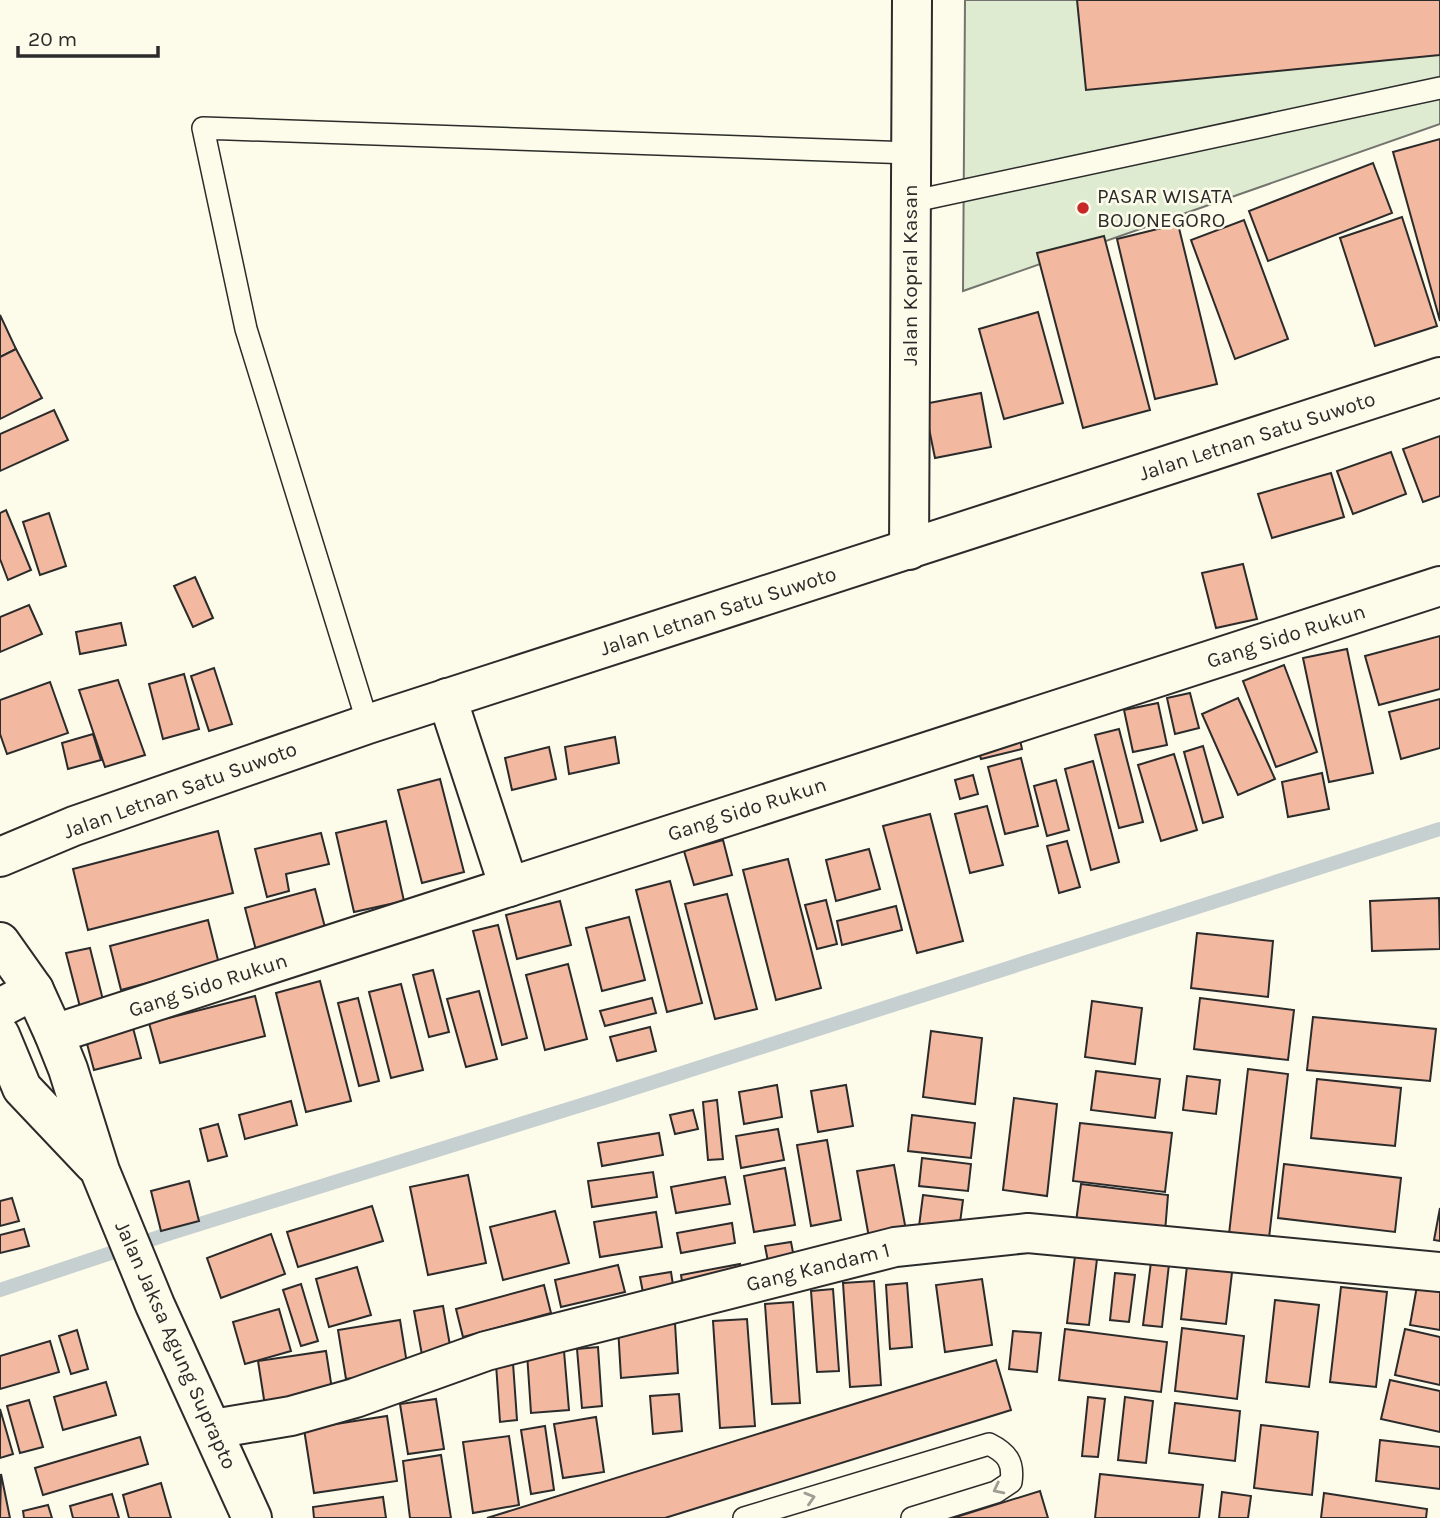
<svg xmlns="http://www.w3.org/2000/svg" width="1440" height="1518" viewBox="0 0 1440 1518" font-family="Karla,sans-serif">
	<style>
		.green { fill: #deebd1; stroke: #74746e; stroke-width: 2 }
		.lines { fill: none; stroke-linecap: round; stroke-linejoin: round }
		.stream { stroke: #c7d0d0; stroke-width: 14 }
		.building { fill: #f2b8a0; stroke: #2b2b2b; stroke-width: 2 }
		.service-casing { stroke: #2b2b2b; stroke-width: 24 }
		.minor-casing { stroke: #2b2b2b; stroke-width: 42 }
		.secondary-casing { stroke: #2b2b2b; stroke-width: 42 }
		.primary-casing { stroke: #2b2b2b; stroke-width: 42 }
		.service { stroke: #fdfbea; stroke-width: 21 }
		.minor { stroke: #fdfbea; stroke-width: 38 }
		.secondary { stroke: #fdfbea; stroke-width: 38 }
		.primary { stroke: #fdfbea; stroke-width: 38 }
		.oneway { stroke: #9e9d94 }
		.poi-dot { fill: #c62828; stroke: #fdfbea; stroke-width: 2.5 }
		.labels { text-anchor: middle; stroke-width: 5; stroke-linejoin: round; paint-order: stroke }
		.poi-label { font-size: 21px; fill: #2b2b2b; stroke: #fdfbea; text-anchor: start }
		.street-label { font-size: 21px; fill: #2b2b2b; stroke: #fdfbea }
	</style>
	<rect width="100%" height="100%" fill="#fdfbea"/>
	<!-- green -->
	<polygon class="green" points="965,0 1440,0 1440,124 963,291"/>
	<g class="lines">
		<!-- stream -->
		<polyline class="stream" points="0,1290 171,1233 604,1098 1440,829"/>
	</g>
	<!-- building -->
	<g class="building">
		<polygon points="1077,0 1440,0 1440,55 1086,90"/>
		<polygon points="1440,139 1440,321 1393,152"/>
		<polygon points="1373,163 1392,213 1268,261 1249,211"/>
		<polygon points="1402,217 1437,326 1375,346 1340,238"/>
		<polygon points="1244,220 1288,339 1235,359 1191,240"/>
		<polygon points="1178,224 1217,384 1155,399 1117,239"/>
		<polygon points="1104,236 1150,410 1083,428 1037,253"/>
		<polygon points="1038,312 1063,403 1004,419 979,329"/>
		<polygon points="0,315 16,349 0,357"/>
		<polygon points="16,349 42,398 0,419 0,357"/>
		<polygon points="981,393 991,447 935,458 924,404"/>
		<polygon points="54,410 68,440 0,471 0,434"/>
		<polygon points="1440,436 1440,496 1423,502 1403,449"/>
		<polygon points="1391,452 1406,494 1353,514 1337,471"/>
		<polygon points="1331,473 1344,517 1272,538 1258,494"/>
		<polygon points="6,510 31,570 8,580 0,559 0,513"/>
		<polygon points="49,513 66,566 40,575 23,522"/>
		<polygon points="1243,564 1257,619 1216,628 1202,573"/>
		<polygon points="195,577 213,618 193,627 174,586"/>
		<polygon points="29,605 42,634 0,652 0,617"/>
		<polygon points="121,623 126,645 80,654 76,632"/>
		<polygon points="1440,636 1440,689 1379,705 1365,656"/>
		<polygon points="1347,649 1373,773 1329,782 1303,658"/>
		<polygon points="1284,665 1317,752 1276,767 1243,681"/>
		<polygon points="214,668 232,724 209,731 191,676"/>
		<polygon points="184,674 199,729 163,739 149,684"/>
		<polygon points="118,680 145,755 105,767 79,690"/>
		<polygon points="50,682 68,733 7,754 0,734 0,700"/>
		<polygon points="1190,693 1199,728 1175,734 1167,698"/>
		<polygon points="1238,698 1275,779 1238,795 1202,714"/>
		<polygon points="1440,699 1440,748 1401,759 1389,712"/>
		<polygon points="1158,703 1167,745 1133,752 1124,710"/>
		<polygon points="1119,729 1143,822 1119,828 1095,735"/>
		<polygon points="1018,731 1022,749 981,759 976,743"/>
		<polygon points="93,734 101,760 68,769 62,743"/>
		<polygon points="615,737 619,763 569,774 565,747"/>
		<polygon points="1203,746 1223,817 1203,823 1184,752"/>
		<polygon points="549,747 556,779 512,790 505,758"/>
		<polygon points="1174,754 1197,830 1161,841 1138,765"/>
		<polygon points="1021,758 1038,826 1005,834 988,767"/>
		<polygon points="1093,761 1119,862 1091,870 1065,769"/>
		<polygon points="1322,773 1329,809 1288,817 1282,782"/>
		<polygon points="973,775 978,794 960,799 955,780"/>
		<polygon points="440,779 464,872 422,883 398,790"/>
		<polygon points="1056,780 1069,830 1047,836 1034,786"/>
		<polygon points="987,806 1003,865 970,873 955,814"/>
		<polygon points="930,814 963,941 917,953 883,826"/>
		<polygon points="386,821 404,901 354,912 336,833"/>
		<polygon points="218,831 233,893 88,930 73,869"/>
		<polygon points="321,833 329,864 286,874 289,891 267,897 255,849"/>
		<polygon points="723,840 732,875 694,885 684,851"/>
		<polygon points="1067,841 1080,887 1059,893 1047,846"/>
		<polygon points="869,849 880,889 836,901 826,860"/>
		<polygon points="788,859 821,988 776,1000 743,870"/>
		<polygon points="670,881 702,1003 667,1012 636,890"/>
		<polygon points="315,889 327,935 257,954 245,908"/>
		<polygon points="727,894 757,1009 715,1019 685,904"/>
		<polygon points="1439,898 1440,949 1372,951 1370,901"/>
		<polygon points="826,900 837,944 817,949 805,905"/>
		<polygon points="560,901 571,945 517,959 506,915"/>
		<polygon points="896,906 902,930 842,945 837,921"/>
		<polygon points="629,917 645,980 602,991 586,928"/>
		<polygon points="208,920 219,964 121,990 110,946"/>
		<polygon points="498,925 527,1038 502,1045 473,931"/>
		<polygon points="1197,933 1273,941 1268,997 1191,988"/>
		<polygon points="90,948 103,1000 80,1007 66,953"/>
		<polygon points="568,964 587,1039 545,1050 526,975"/>
		<polygon points="433,970 449,1032 429,1037 413,975"/>
		<polygon points="320,981 351,1101 306,1112 276,993"/>
		<polygon points="401,984 423,1070 391,1078 369,992"/>
		<polygon points="479,991 497,1059 466,1067 447,999"/>
		<polygon points="255,996 265,1036 160,1063 149,1023"/>
		<polygon points="358,998 379,1081 359,1086 338,1003"/>
		<polygon points="652,998 656,1013 605,1026 600,1011"/>
		<polygon points="1200,998 1294,1010 1288,1060 1194,1049"/>
		<polygon points="1092,1001 1142,1008 1135,1064 1085,1057"/>
		<polygon points="1313,1017 1436,1029 1430,1081 1307,1070"/>
		<polygon points="650,1027 656,1051 617,1061 610,1037"/>
		<polygon points="133,1028 141,1058 94,1070 86,1040"/>
		<polygon points="931,1031 982,1038 975,1104 923,1097"/>
		<polygon points="1248,1069 1288,1074 1269,1238 1229,1234"/>
		<polygon points="1096,1071 1160,1079 1155,1118 1091,1110"/>
		<polygon points="1187,1076 1220,1080 1216,1114 1183,1110"/>
		<polygon points="1317,1079 1401,1088 1395,1146 1311,1138"/>
		<polygon points="777,1085 782,1117 744,1124 739,1092"/>
		<polygon points="846,1085 853,1126 818,1132 811,1091"/>
		<polygon points="1014,1098 1057,1104 1047,1196 1003,1190"/>
		<polygon points="717,1100 723,1159 708,1160 703,1102"/>
		<polygon points="291,1101 297,1125 245,1139 239,1115"/>
		<polygon points="693,1110 698,1129 675,1134 670,1115"/>
		<polygon points="912,1115 975,1123 971,1158 908,1151"/>
		<polygon points="1080,1123 1172,1133 1165,1192 1073,1181"/>
		<polygon points="218,1124 227,1156 208,1161 200,1129"/>
		<polygon points="778,1129 784,1160 741,1168 736,1136"/>
		<polygon points="659,1133 663,1155 602,1166 598,1143"/>
		<polygon points="827,1140 841,1220 811,1226 797,1145"/>
		<polygon points="922,1158 971,1164 968,1191 919,1186"/>
		<polygon points="1284,1164 1401,1178 1395,1232 1278,1218"/>
		<polygon points="894,1165 907,1236 870,1243 857,1171"/>
		<polygon points="785,1168 795,1225 754,1232 744,1176"/>
		<polygon points="653,1172 657,1197 592,1207 588,1181"/>
		<polygon points="468,1175 486,1263 428,1275 410,1187"/>
		<polygon points="725,1177 730,1204 676,1213 671,1187"/>
		<polygon points="189,1181 199,1221 161,1231 151,1191"/>
		<polygon points="1081,1184 1168,1195 1165,1232 1076,1222"/>
		<polygon points="923,1195 963,1200 958,1238 918,1234"/>
		<polygon points="12,1198 19,1221 0,1226 0,1201"/>
		<polygon points="372,1206 383,1241 298,1267 287,1232"/>
		<polygon points="1440,1208 1440,1241 1434,1240"/>
		<polygon points="555,1211 569,1263 503,1280 490,1227"/>
		<polygon points="656,1212 662,1247 600,1257 594,1222"/>
		<polygon points="732,1223 735,1243 681,1253 677,1233"/>
		<polygon points="24,1229 29,1246 0,1253 0,1235"/>
		<polygon points="271,1234 285,1274 221,1298 207,1258"/>
		<polygon points="791,1242 796,1268 770,1272 765,1246"/>
		<polygon points="1075,1256 1097,1259 1089,1325 1067,1323"/>
		<polygon points="1188,1257 1233,1264 1226,1324 1181,1319"/>
		<polygon points="1151,1262 1169,1264 1162,1327 1143,1325"/>
		<polygon points="740,1264 743,1283 684,1294 681,1275"/>
		<polygon points="618,1265 625,1292 561,1307 555,1280"/>
		<polygon points="357,1267 371,1315 329,1327 316,1279"/>
		<polygon points="671,1272 675,1298 645,1303 640,1277"/>
		<polygon points="1115,1273 1135,1275 1129,1322 1110,1320"/>
		<polygon points="982,1279 992,1345 945,1352 936,1285"/>
		<polygon points="874,1281 881,1385 850,1387 843,1283"/>
		<polygon points="907,1283 912,1347 890,1349 886,1285"/>
		<polygon points="301,1284 318,1341 301,1346 283,1290"/>
		<polygon points="544,1285 551,1313 463,1337 456,1309"/>
		<polygon points="1417,1286 1440,1290 1440,1330 1410,1325"/>
		<polygon points="1341,1287 1387,1292 1376,1387 1330,1382"/>
		<polygon points="833,1289 839,1371 817,1372 811,1291"/>
		<polygon points="1275,1300 1319,1305 1309,1387 1266,1382"/>
		<polygon points="793,1302 800,1403 772,1404 765,1304"/>
		<polygon points="443,1306 451,1351 422,1355 414,1311"/>
		<polygon points="279,1309 291,1351 245,1364 233,1322"/>
		<polygon points="747,1319 755,1426 720,1428 713,1321"/>
		<polygon points="400,1320 408,1370 346,1379 338,1330"/>
		<polygon points="675,1323 678,1373 621,1378 618,1327"/>
		<polygon points="1182,1328 1244,1336 1237,1399 1175,1391"/>
		<polygon points="1065,1329 1167,1342 1161,1392 1059,1380"/>
		<polygon points="1405,1329 1440,1337 1440,1385 1395,1375"/>
		<polygon points="77,1330 88,1369 71,1374 59,1336"/>
		<polygon points="1013,1331 1041,1333 1037,1372 1009,1369"/>
		<polygon points="50,1341 59,1372 0,1389 0,1356"/>
		<polygon points="598,1347 602,1406 582,1408 577,1349"/>
		<polygon points="326,1351 334,1402 266,1412 258,1361"/>
		<polygon points="564,1351 569,1410 531,1413 527,1353"/>
		<polygon points="996,1360 1011,1410 665,1518 487,1518"/>
		<polygon points="513,1363 517,1420 500,1422 496,1364"/>
		<polygon points="1390,1380 1440,1391 1440,1432 1381,1419"/>
		<polygon points="106,1382 116,1415 63,1430 54,1397"/>
		<polygon points="679,1394 682,1431 653,1434 650,1396"/>
		<polygon points="1088,1397 1105,1399 1098,1457 1082,1456"/>
		<polygon points="1125,1397 1153,1401 1146,1463 1118,1460"/>
		<polygon points="436,1399 444,1449 408,1454 400,1404"/>
		<polygon points="29,1400 43,1447 20,1453 7,1406"/>
		<polygon points="1175,1403 1240,1411 1235,1461 1169,1453"/>
		<polygon points="0,1409 13,1454 0,1458"/>
		<polygon points="387,1416 397,1481 314,1493 304,1429"/>
		<polygon points="596,1417 604,1472 563,1478 554,1424"/>
		<polygon points="1261,1425 1318,1432 1312,1495 1254,1488"/>
		<polygon points="545,1426 554,1490 531,1494 521,1430"/>
		<polygon points="509,1436 519,1505 473,1513 463,1442"/>
		<polygon points="140,1437 148,1464 43,1495 35,1468"/>
		<polygon points="1380,1440 1440,1447 1440,1489 1376,1481"/>
		<polygon points="441,1455 451,1518 410,1518 403,1461"/>
		<polygon points="1,1474 10,1518 0,1518"/>
		<polygon points="1100,1474 1203,1485 1199,1518 1095,1518"/>
		<polygon points="161,1483 171,1518 129,1518 123,1495"/>
		<polygon points="1040,1491 1048,1518 953,1518"/>
		<polygon points="1222,1492 1251,1496 1248,1518 1219,1518"/>
		<polygon points="1324,1493 1427,1509 1426,1518 1321,1518"/>
		<polygon points="112,1494 119,1518 73,1518 70,1506"/>
		<polygon points="383,1497 386,1518 314,1518 313,1507"/>
		<polygon points="48,1505 52,1518 24,1518 23,1511"/>
	</g>
	<g class="lines">
		<!-- service casing -->
		<g class="service-casing">
			<g id="service">
				<polyline points="910,202 1440,88"/>
				<polyline points="368,724 246,329 203,128 911,153"/>
				<path d="M744,1518L989,1444C1007,1453 1014,1462 1011,1482L996,1492L912,1518"/>
			</g>
		</g>
		<!-- minor casing -->
		<g class="minor-casing">
			<g id="minor">
				<polyline points="909,550 912,0"/>
				<polyline points="447,698 509,887"/>
				<polyline points="54,1034 1440,586"/>
				<polyline points="213,1429 291,1416 355,1398 486,1351 895,1247 1028,1233 1440,1272"/>
			</g>
		</g>
		<!-- secondary casing -->
		<g class="secondary-casing">
			<polyline id="secondary" points="0,857 74,826 368,724 1440,377"/>
		</g>
		<!-- primary casing -->
		<g class="primary-casing">
			<g id="primary">
				<polyline points="0,942 34,990 54,1034 68,1069 100,1171 155,1305 252,1518"/>
				<polyline points="0,1008 34,990"/>
				<polyline points="0,1035 22,1088 94,1164"/>
			</g>
		</g>
		<!-- service -->
		<use href="#service" class="service"/>
		<!-- minor -->
		<use href="#minor" class="minor"/>
		<!-- secondary -->
		<use href="#secondary" class="secondary"/>
		<!-- primary -->
		<use href="#primary" class="primary"/>
	</g>
	<!-- one-way arrows -->
	<defs><path id="oneway-chevron" d="M-2-3.5L2.5 0L-2 3.5" fill="none" stroke-width="1.6" stroke-linecap="round" stroke-linejoin="round" transform="scale(1.75)"/></defs>
	<g class="oneway">
		<use href="#oneway-chevron" transform="translate(998 1489) rotate(153)"/>
		<use href="#oneway-chevron" transform="translate(810 1498) rotate(-17)"/>
	</g>
	<!-- markers -->
	<circle class="poi-dot" cx="1083" cy="208" r="7"/>
	<g class="labels">
		<!-- poi labels -->
		<g class="poi-label">
			<text x="1097" y="203">PASAR WISATA<tspan x="1097" dy="24">BOJONEGORO</tspan></text>
		</g>
		<!-- street labels -->
		<g class="street-label">
			<text transform="translate(910 275) rotate(-90)" y="7">Jalan Kopral Kasan</text>
			<text transform="translate(1257 436) rotate(-18)" y="7">Jalan Letnan Satu Suwoto</text>
			<text transform="translate(718 611) rotate(-18)" y="7">Jalan Letnan Satu Suwoto</text>
			<text transform="translate(1286 636) rotate(-18)" y="7">Gang Sido Rukun</text>
			<text transform="translate(180 790) rotate(-20)" y="7">Jalan Letnan Satu Suwoto</text>
			<text transform="translate(747 809) rotate(-18)" y="7">Gang Sido Rukun</text>
			<text transform="translate(208 985) rotate(-18)" y="7">Gang Sido Rukun</text>
			<text transform="translate(818 1267) rotate(-14)" y="7">Gang Kandam 1</text>
			<text transform="translate(176 1345) rotate(66)" y="7">Jalan Jaksa Agung Suprapto</text>
		</g>
	</g>
	<!-- scale -->
	<path d="M18 46v10h140v-10" fill="none" stroke="#2b2b2b" stroke-width="3.5"/>
	<text x="28" y="46" font-size="21" fill="#2b2b2b" stroke="#fdfbea" stroke-width="5" paint-order="stroke">20 m</text>
</svg>
